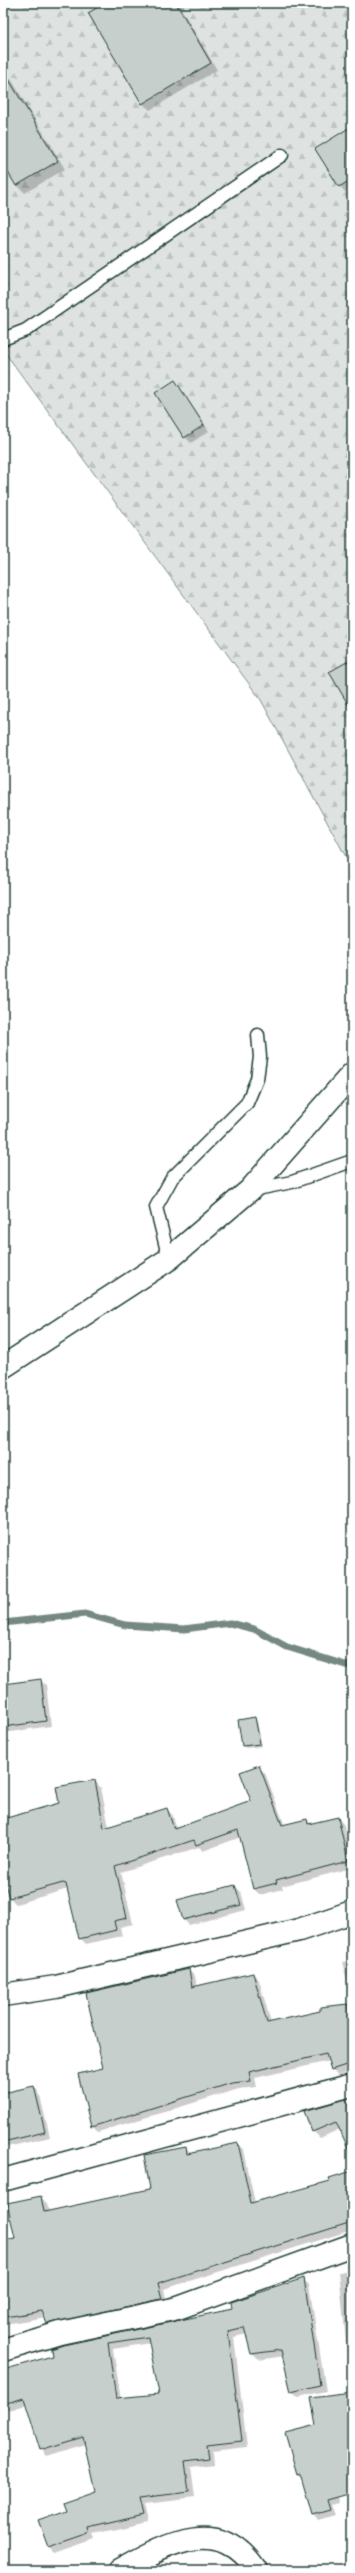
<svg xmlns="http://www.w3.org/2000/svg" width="355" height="2573" viewBox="0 0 355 2573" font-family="'Playpen Sans',sans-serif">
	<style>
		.forest { fill: url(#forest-firs); stroke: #7e908b }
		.shadow { fill: #0003; fill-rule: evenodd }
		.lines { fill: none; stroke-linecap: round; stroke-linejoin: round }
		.stream { stroke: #758883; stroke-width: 7 }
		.building { fill: #c7cfcc; stroke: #1f3d34; fill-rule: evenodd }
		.lane-casing { stroke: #1f3d34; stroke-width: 15 }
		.street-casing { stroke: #1f3d34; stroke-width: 25 }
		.secondary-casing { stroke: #1f3d34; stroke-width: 25 }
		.lane { stroke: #fff; stroke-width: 12 }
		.street { stroke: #fff; stroke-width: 22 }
		.secondary { stroke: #fff; stroke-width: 22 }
	</style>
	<defs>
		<pattern id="forest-firs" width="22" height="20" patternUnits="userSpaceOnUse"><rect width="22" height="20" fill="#dee3e2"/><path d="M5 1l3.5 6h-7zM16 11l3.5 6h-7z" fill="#bec4c2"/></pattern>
	</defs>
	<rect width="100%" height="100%" fill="#fff"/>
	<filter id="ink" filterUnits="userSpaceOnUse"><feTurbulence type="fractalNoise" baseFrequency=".025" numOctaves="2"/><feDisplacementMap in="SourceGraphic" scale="8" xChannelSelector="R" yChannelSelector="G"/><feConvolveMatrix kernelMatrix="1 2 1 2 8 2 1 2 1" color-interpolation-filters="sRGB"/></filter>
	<g filter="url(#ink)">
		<!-- forest -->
		<polygon class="forest" points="3,3 352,3 352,868 261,700 3,350"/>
		<!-- shadow -->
		<g class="shadow">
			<polygon points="107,3 178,3 217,70 150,110 143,104 89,13"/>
			<polygon points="3,72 11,79 65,169 25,193 17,185 3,162"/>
			<polygon points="352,128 352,187 345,192 340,186"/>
			<polygon points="175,381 209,431 191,443 185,437"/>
			<polygon points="40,1680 46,1685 51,1726 10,1732 4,1726 3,1685"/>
			<polygon points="255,1718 257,1721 262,1746 246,1748 243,1746"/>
			<polygon points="258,1767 265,1773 285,1826 307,1820 311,1824 338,1818 344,1825 352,1868 282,1886 283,1889 260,1895 254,1889 241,1837 203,1851 199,1847 121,1872 133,1924 120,1927 122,1936 86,1944 80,1938 68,1889 16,1904 10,1898 5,1881 3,1882 3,1820 60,1803 95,1781 101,1788 109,1827 167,1809 173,1816 177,1829 253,1801"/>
			<polygon points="235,1886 241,1892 246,1910 189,1925 184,1920 179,1901"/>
			<polygon points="352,1960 352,1999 342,1962"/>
			<polygon points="188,1970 195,1976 197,1987 253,1974 259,1980 271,2023 321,2012 321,2008 352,2005 352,2071 338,2075 332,2069 329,2061 255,2078 257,2087 239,2089 98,2132 92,2126 104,2069"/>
			<polygon points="34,2087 39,2092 50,2137 3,2148 3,2094"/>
			<polygon points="346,2101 352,2106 352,2154 340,2129 320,2138 313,2131"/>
			<polygon points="237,2144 244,2150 255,2203 331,2182 352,2173 352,2230 164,2289 167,2305 55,2330 46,2317 5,2324 6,2329 3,2329 3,2241 16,2239 41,2197 47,2204 49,2212 152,2190 185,2148 191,2154"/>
			<polygon points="352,2270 352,2460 335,2470 339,2503 331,2505 335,2515 318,2520 313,2515 302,2478 297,2474 317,2426 351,2394 339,2272"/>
			<path d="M303,2279L309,2285L326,2391L298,2397L292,2391L284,2356L259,2360L252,2354L247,2334L234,2337L247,2447L213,2451L214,2464L191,2467L195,2498L145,2504L149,2522L93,2534L95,2539L55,2553L49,2547L40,2520L67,2511L96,2492L85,2444L47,2456L41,2449L27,2404L3,2412V2371L233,2310ZM150,2343L160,2395L121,2399L113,2349Z"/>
		</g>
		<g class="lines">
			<!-- stream -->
			<polyline class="stream" points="3,1623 85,1614 125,1625 184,1629 230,1623 254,1629 287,1647 352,1667"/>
		</g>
		<!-- building -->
		<g class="building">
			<polygon points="105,3 176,3 211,63 142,104 88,13"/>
			<polygon points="3,70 58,161 16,186 3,164"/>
			<polygon points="352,126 352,179 339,187 315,149"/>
			<polygon points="175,380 204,425 184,438 155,393"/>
			<polygon points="352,659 352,711 329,672"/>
			<polygon points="41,1679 46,1721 3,1727 3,1684"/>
			<polygon points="255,1717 260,1744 242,1746 238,1720"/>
			<polygon points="259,1765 282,1825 307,1819 308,1824 338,1817 348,1861 276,1880 277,1883 253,1889 238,1830 196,1845 194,1840 115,1866 127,1918 114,1921 116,1930 79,1939 66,1884 63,1883 9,1898 3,1877 3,1819 59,1803 56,1787 95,1780 104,1828 167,1808 174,1829 251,1801 240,1772"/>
			<polygon points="235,1885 241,1905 183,1920 177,1900"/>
			<polygon points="189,1969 192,1987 253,1973 267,2023 320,2011 320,2007 348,2004 352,2063 331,2070 326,2054 249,2072 251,2081 232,2083 91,2127 78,2074 103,2068 86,1993"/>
			<polygon points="34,2086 45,2132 3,2142 3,2093"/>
			<polygon points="346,2099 352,2114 352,2156 336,2122 312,2132 304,2111"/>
			<polygon points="238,2143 251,2203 330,2181 329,2178 352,2171 352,2222 158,2283 162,2299 47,2324 42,2311 6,2317 3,2302 3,2240 15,2238 7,2203 41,2196 44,2212 150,2189 144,2155 186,2147 187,2154"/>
			<path d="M304,2278L320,2385L291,2392L281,2350L251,2354L244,2327L228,2331L242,2441L207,2445L209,2458L185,2461L189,2492L140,2498L144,2515L88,2528L89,2533L48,2547L38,2520L66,2510L63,2502L95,2491L83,2437L40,2450L24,2398L3,2404V2370L52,2356L51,2349L63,2345L232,2309L231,2302ZM148,2337L159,2394L116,2398L108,2343Z"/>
			<polygon points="352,2393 352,2493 327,2500 330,2510 312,2515 300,2473 297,2474 285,2433 316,2425 311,2398"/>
		</g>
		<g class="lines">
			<!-- lane casing -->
			<g class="lane-casing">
				<g id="lane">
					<polyline points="3,339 26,330 282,155"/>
					<polyline points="252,1190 292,1182 352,1161"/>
					<polyline points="169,1259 156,1207 172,1178 247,1103 257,1079 260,1057 258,1035"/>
				</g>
			</g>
			<!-- street casing -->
			<g class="street-casing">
				<g id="street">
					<polyline points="3,1995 56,1987 299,1930 352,1912"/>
					<polyline points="3,2180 352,2085"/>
					<polyline points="3,2350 60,2333 178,2308 352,2245"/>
					<path d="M120,2570C167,2544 218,2513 256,2570"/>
				</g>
			</g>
			<!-- secondary casing -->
			<g class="secondary-casing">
				<polyline id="secondary" points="3,1367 169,1259 250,1190 352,1074"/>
			</g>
			<!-- lane -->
			<use href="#lane" class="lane"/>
			<!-- street -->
			<use href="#street" class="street"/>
			<!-- secondary -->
			<use href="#secondary" class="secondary"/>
		</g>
	</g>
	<!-- margin -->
	<rect width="355" height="2573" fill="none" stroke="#fff" stroke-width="16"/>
	<rect x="8" y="8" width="339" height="2557" fill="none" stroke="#1f3d34" stroke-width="1.5" filter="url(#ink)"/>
</svg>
